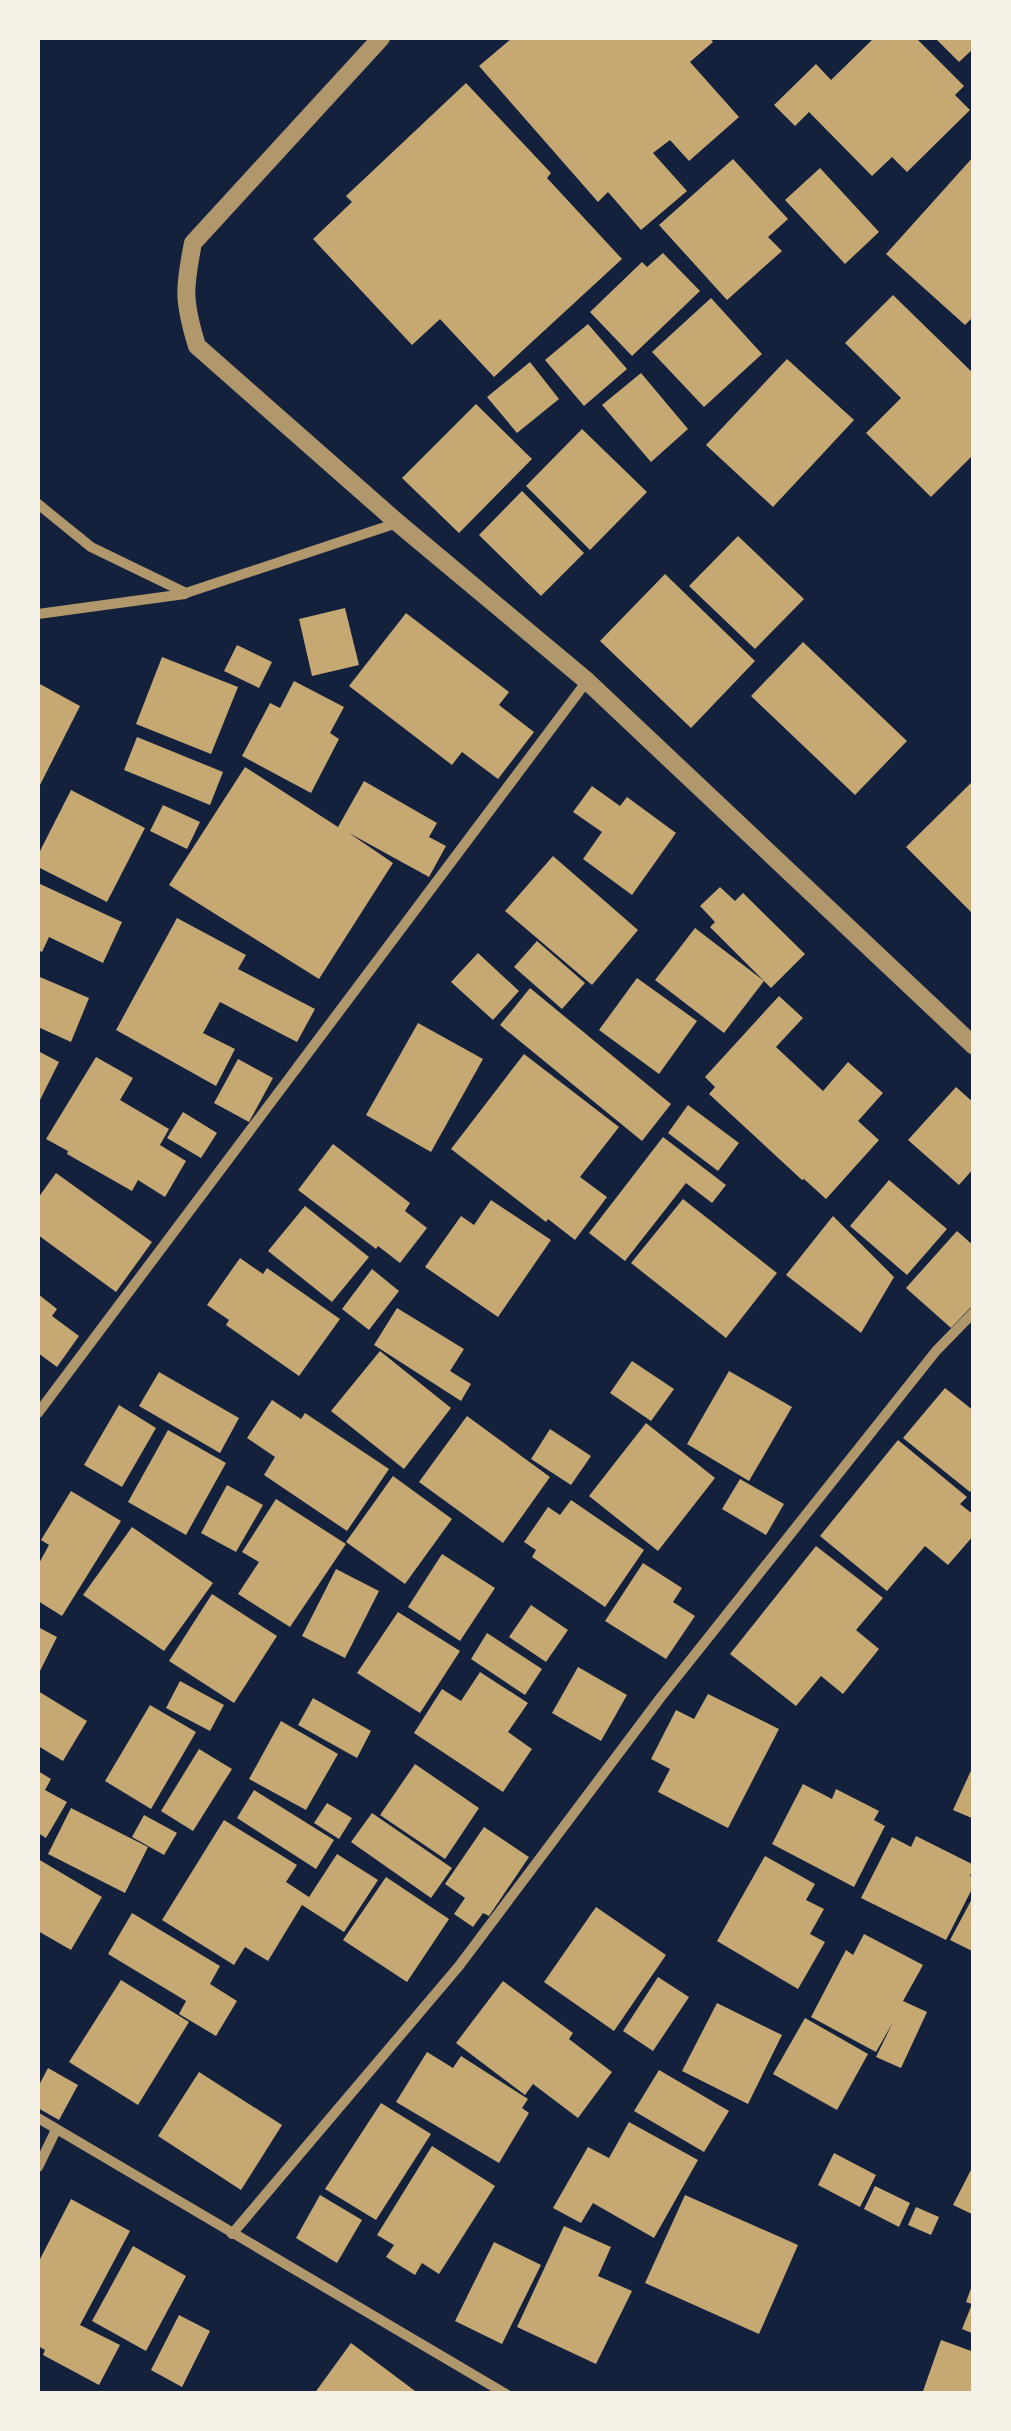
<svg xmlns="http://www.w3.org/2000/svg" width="1011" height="2431" viewBox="0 0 1011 2431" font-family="Commissioner,sans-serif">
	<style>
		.building { fill: #c6a872 }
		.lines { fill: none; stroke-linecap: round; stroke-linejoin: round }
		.minor { stroke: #b1986c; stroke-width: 10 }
		.tertiary { stroke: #b1986c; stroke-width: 18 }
	</style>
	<rect width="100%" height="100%" fill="#14213d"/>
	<!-- building -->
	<g class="building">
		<polygon points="512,38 710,38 713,42 690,62 739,117 689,161 670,140 653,153 687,191 641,230 608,192 598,202 479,66"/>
		<polygon points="874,38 916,38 964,86 955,95 970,110 907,172 892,157 872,176 809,112 795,126 774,105 816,64 831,80"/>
		<polygon points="935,38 974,38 974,48 959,62"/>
		<polygon points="466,83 551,173 547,178 622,259 494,377 440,319 412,345 313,239 352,202 346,196"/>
		<polygon points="974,156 974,316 965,325 886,254"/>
		<polygon points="733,159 788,219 768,237 782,251 727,300 659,225"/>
		<polygon points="820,168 879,232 845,264 785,200"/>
		<polygon points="663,253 700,291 632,356 590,312 642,262 647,267"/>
		<polygon points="893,295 974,374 974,454 931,497 866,433 901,398 845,343"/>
		<polygon points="711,298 762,354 704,407 652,352"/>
		<polygon points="588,324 627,369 584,406 545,360"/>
		<polygon points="787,359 854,420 773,507 706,445"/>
		<polygon points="530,362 559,399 517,433 487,397"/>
		<polygon points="641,373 688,429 651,462 602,405"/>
		<polygon points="476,404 532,459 459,533 402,478"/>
		<polygon points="582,429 647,492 590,550 526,486"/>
		<polygon points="522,491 584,553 541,596 479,535"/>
		<polygon points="738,536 804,599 755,649 689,586"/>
		<polygon points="665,574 755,661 691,728 600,641"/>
		<polygon points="345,608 359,665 312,676 299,619"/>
		<polygon points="406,613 509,692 499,705 534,732 498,779 462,752 452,765 349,686"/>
		<polygon points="803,642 907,741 855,795 751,696"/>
		<polygon points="237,645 272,662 259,688 224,671"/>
		<polygon points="162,657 238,687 211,754 136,724"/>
		<polygon points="294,681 344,707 330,733 339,739 311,793 242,756 270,703 280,708"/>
		<polygon points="38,683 80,706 38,789"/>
		<polygon points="137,737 223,772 210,805 124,770"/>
		<polygon points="245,767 338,827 364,781 437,823 429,837 446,846 429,877 349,833 393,863 319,979 169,885"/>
		<polygon points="974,780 974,915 906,847"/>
		<polygon points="592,786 620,806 627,797 676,833 632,895 583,859 602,832 573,812"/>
		<polygon points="71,790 145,828 107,902 38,867 38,855"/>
		<polygon points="163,805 200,822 187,849 150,831"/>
		<polygon points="553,856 638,930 592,985 505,911"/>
		<polygon points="38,883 122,922 103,963 49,937 42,952 38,950"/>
		<polygon points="720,887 735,901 743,893 805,954 771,988 710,927 715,922 700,906"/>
		<polygon points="177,918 246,955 238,969 315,1009 297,1042 220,1002 203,1033 235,1049 216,1086 116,1030"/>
		<polygon points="695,928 764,981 724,1033 655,980"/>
		<polygon points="537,941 585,983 562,1009 514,967"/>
		<polygon points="478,953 519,991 493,1020 451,982"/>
		<polygon points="40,977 89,998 71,1042 38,1027 38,982"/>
		<polygon points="637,978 697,1021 659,1074 599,1030"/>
		<polygon points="530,988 671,1104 642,1141 500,1025"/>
		<polygon points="779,996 803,1018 776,1047 823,1091 848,1062 883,1093 858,1121 879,1140 826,1199 804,1179 802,1180 709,1094 715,1087 705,1077"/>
		<polygon points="418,1023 483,1059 431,1152 366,1115"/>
		<polygon points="38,1051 59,1062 38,1104"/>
		<polygon points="524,1054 619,1127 580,1177 607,1197 575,1240 548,1219 546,1222 451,1149"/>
		<polygon points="96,1057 133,1078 120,1100 169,1129 160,1145 186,1161 165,1197 138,1180 132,1191 67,1154 68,1151 46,1139"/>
		<polygon points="238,1059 273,1078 249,1122 214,1103"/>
		<polygon points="956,1087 974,1103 974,1168 959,1185 908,1140"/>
		<polygon points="688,1105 739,1143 718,1171 668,1133"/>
		<polygon points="183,1112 217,1133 201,1158 167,1138"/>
		<polygon points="663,1137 726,1185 712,1203 686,1183 625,1261 589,1233"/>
		<polygon points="333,1144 410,1203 405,1211 427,1228 400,1263 378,1246 376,1249 298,1190"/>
		<polygon points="56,1173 152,1242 116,1292 38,1235 38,1198"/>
		<polygon points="889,1180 947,1229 907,1275 850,1226"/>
		<polygon points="683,1199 777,1273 726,1338 631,1263"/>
		<polygon points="491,1200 551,1240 498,1317 425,1267 461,1216 474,1225"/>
		<polygon points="305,1206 369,1257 332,1302 268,1251"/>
		<polygon points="833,1216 894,1277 861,1333 786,1275"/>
		<polygon points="957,1231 974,1246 974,1304 951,1328 906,1288"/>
		<polygon points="240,1258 263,1274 267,1268 340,1319 299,1376 226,1325 229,1320 207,1305"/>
		<polygon points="372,1269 399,1291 369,1330 342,1309"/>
		<polygon points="38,1294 57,1309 52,1316 79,1336 57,1367 38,1353"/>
		<polygon points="397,1308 464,1349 450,1371 471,1384 461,1401 374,1345"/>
		<polygon points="380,1351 451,1408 404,1469 331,1411"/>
		<polygon points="632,1361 674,1389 651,1421 610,1393"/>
		<polygon points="729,1371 792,1407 749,1481 687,1444"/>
		<polygon points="159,1372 239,1418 220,1453 139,1406"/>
		<polygon points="945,1388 974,1411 974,1488 970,1492 903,1438"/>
		<polygon points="272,1400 301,1419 305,1413 389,1469 347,1531 264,1475 275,1457 247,1438"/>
		<polygon points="119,1405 156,1428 122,1487 84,1465"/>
		<polygon points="467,1416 550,1477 503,1543 419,1482"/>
		<polygon points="646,1423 715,1478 658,1551 589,1496"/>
		<polygon points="550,1429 591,1456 571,1485 531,1459"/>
		<polygon points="168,1430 226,1463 186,1535 128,1502"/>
		<polygon points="898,1440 967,1497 960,1504 974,1515 974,1535 948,1565 925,1546 887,1591 820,1536"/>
		<polygon points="393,1476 452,1519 405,1584 346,1542"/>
		<polygon points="740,1479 784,1504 766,1535 722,1509"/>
		<polygon points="227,1485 263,1505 236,1552 201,1533"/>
		<polygon points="71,1491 121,1521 62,1616 38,1601 38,1565 49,1545 41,1540"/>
		<polygon points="276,1499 346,1544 290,1627 238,1594 259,1562 242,1552"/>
		<polygon points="571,1500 644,1550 605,1607 532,1557 536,1550 524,1542 548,1507 560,1515"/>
		<polygon points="132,1527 213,1583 164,1651 83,1595"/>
		<polygon points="816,1546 883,1598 856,1630 879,1649 843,1694 821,1676 796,1706 730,1654"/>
		<polygon points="442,1554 495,1588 460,1641 408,1607"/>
		<polygon points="643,1563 682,1588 673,1602 695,1616 666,1659 605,1621"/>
		<polygon points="336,1569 379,1591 345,1658 302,1636"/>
		<polygon points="212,1594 277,1636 234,1703 169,1661"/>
		<polygon points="531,1605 568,1630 546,1662 509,1637"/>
		<polygon points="398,1612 460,1651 420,1713 357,1673"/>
		<polygon points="38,1627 57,1637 38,1675"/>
		<polygon points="487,1633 542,1669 525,1695 471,1659"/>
		<polygon points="578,1667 627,1695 601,1741 552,1713"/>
		<polygon points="480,1672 528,1703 508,1732 532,1749 503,1792 414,1733 442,1689 461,1701"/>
		<polygon points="180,1681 224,1705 210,1731 166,1708"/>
		<polygon points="38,1691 87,1721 63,1761 38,1746"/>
		<polygon points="708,1694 779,1729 728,1828 658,1792 670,1769 651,1759 676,1710 694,1719"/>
		<polygon points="313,1698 371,1731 357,1758 298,1725"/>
		<polygon points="150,1705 196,1732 151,1809 105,1781"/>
		<polygon points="281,1721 338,1754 306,1810 249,1779"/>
		<polygon points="199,1749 232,1769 193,1831 161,1811"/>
		<polygon points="415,1764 479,1808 445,1859 380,1815"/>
		<polygon points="974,1764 974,1819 953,1810"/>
		<polygon points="38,1771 51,1779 45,1790 67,1802 46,1838 38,1833"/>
		<polygon points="803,1784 832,1799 836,1789 879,1811 874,1820 885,1826 854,1887 772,1844"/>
		<polygon points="254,1790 334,1840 316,1869 237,1818"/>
		<polygon points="327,1803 352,1818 339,1839 314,1823"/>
		<polygon points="71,1808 148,1847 125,1893 48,1854"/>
		<polygon points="372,1813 452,1868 431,1898 351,1842"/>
		<polygon points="144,1815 177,1833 164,1855 132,1837"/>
		<polygon points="224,1820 297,1865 286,1882 309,1897 337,1854 378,1880 344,1932 302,1905 268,1961 245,1947 234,1965 162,1920"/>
		<polygon points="484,1827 529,1857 489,1916 483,1913 473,1927 454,1914 465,1898 445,1884"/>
		<polygon points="916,1836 974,1865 970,1876 974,1878 974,1885 946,1940 861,1898 892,1837 911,1847"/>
		<polygon points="765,1856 815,1884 806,1900 824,1909 810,1934 825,1942 798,1989 717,1941"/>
		<polygon points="38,1859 102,1897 71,1950 38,1931"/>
		<polygon points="386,1877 449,1919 407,1982 343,1940"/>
		<polygon points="974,1895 974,1952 950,1940"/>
		<polygon points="596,1907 666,1955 614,2031 544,1982"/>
		<polygon points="132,1913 220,1966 210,1984 237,2001 216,2036 179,2014 186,2001 108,1954"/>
		<polygon points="864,1934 923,1965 903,2001 927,2012 901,2068 876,2057 893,2022 876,2052 811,2017 846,1950 853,1955"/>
		<polygon points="658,1977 689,1997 653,2051 623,2031"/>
		<polygon points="121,1980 189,2022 138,2105 69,2062"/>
		<polygon points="503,1981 573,2033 569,2039 612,2072 578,2118 533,2084 525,2095 456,2043"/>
		<polygon points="717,2003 782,2035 748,2104 682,2071"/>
		<polygon points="805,2018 868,2054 837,2110 773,2074"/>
		<polygon points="427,2052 453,2068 461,2056 528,2099 522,2108 529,2113 499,2163 396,2102"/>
		<polygon points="48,2068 78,2085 59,2120 38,2108 38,2087"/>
		<polygon points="659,2070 729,2111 704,2152 634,2111"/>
		<polygon points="199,2072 282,2125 241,2190 158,2136"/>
		<polygon points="381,2103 431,2134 376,2220 325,2189"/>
		<polygon points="629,2122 698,2160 654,2238 593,2203 581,2223 553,2208 588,2147 609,2158"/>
		<polygon points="432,2146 495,2186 439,2274 422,2263 415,2275 386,2257 394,2245 377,2235"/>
		<polygon points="834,2153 876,2175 860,2207 818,2185"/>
		<polygon points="974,2164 974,2215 953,2205"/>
		<polygon points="875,2186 910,2203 899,2227 864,2209"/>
		<polygon points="320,2195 362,2220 337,2263 296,2238"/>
		<polygon points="685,2195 798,2245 759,2334 645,2283"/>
		<polygon points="71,2199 130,2231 80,2325 120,2345 99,2385 43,2355 45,2350 38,2346 38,2263"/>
		<polygon points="916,2207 939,2217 931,2235 908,2225"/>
		<polygon points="564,2226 611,2247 598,2276 632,2291 596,2364 517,2327"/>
		<polygon points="494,2242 541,2265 502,2344 455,2321"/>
		<polygon points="133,2246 186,2276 146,2351 92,2321"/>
		<polygon points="973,2283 974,2283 974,2334 962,2329 972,2304 966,2302"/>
		<polygon points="179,2315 210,2331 182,2387 151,2370"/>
		<polygon points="941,2340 974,2352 974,2394 922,2394"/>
		<polygon points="351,2343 419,2394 314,2394"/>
	</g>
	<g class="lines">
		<!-- minor -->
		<g class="minor">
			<polyline points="38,504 91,547 186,593 397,523"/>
			<polyline points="38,614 185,594"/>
			<polyline points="38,1413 587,681"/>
			<polyline points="38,2118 506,2394"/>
			<polyline points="38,2167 56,2130"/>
			<polyline points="232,2234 459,1966 661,1697 936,1351 974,1312"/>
		</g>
		<!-- tertiary -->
		<path class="tertiary" d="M381,38L193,243C184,288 183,301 197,346L398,523L587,681L974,1046"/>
	</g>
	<!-- border -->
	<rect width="1011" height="2431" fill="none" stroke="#f6f1e7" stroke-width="80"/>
</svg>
